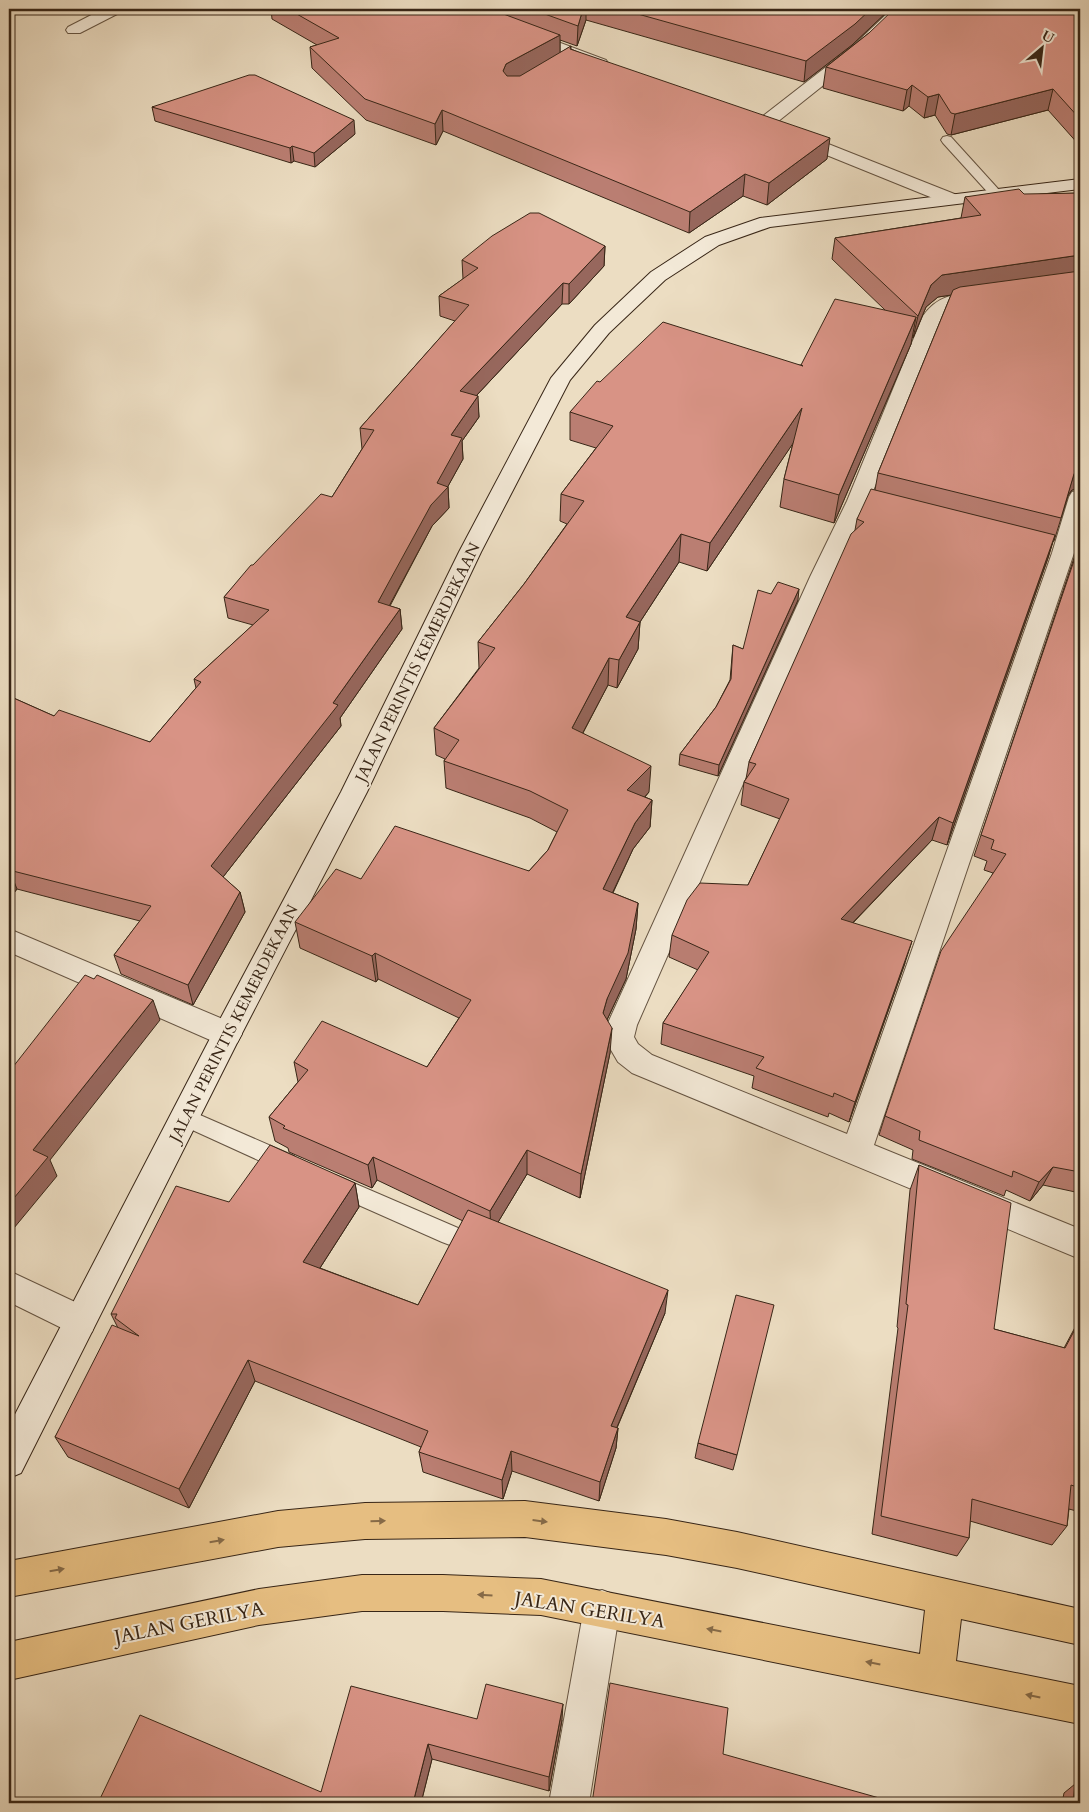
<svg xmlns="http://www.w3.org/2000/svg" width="1089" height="1812" viewBox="0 0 1089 1812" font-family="Cardo,serif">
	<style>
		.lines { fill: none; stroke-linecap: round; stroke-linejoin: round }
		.lane-casing { stroke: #655442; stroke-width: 2 }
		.street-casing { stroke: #655442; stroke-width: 2 }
		.secondary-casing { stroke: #382617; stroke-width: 2 }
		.highway-casing { stroke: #382617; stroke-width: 2 }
		.lane { fill: #f3e9d7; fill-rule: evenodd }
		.street { fill: #f3e9d7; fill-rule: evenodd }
		.secondary { fill: #f3e9d7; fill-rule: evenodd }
		.highway { fill: #e6be81; fill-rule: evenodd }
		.wall { fill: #ba7e72; stroke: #382617 }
		.shaded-wall { fill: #97675d; stroke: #382617 }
		.building { fill: #d89385; stroke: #382617 }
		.oneway { fill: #866a47 }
		.labels { text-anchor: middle; stroke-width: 4; stroke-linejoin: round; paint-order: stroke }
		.street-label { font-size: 16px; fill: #382617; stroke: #f3e9d7 }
		.near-street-label { font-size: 19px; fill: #382617; stroke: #f3e9d7 }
	</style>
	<rect width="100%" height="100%" fill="#ecddc2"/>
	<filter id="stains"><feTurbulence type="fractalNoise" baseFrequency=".004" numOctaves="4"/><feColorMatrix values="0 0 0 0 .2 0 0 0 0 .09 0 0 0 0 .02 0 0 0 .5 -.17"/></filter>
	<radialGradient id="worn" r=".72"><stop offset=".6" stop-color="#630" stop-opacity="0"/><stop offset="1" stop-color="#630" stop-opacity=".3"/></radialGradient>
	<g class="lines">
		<!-- lane casing -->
		<g class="lane-casing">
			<g id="lane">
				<polygon points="947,136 951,137 1000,191 1002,194 1000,197 992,197 943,143 941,140 943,137"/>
				<polygon points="184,1108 294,1156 298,1163 294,1170 287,1172 280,1170 177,1123 174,1117 177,1111"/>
				<polygon points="335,1175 458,1228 461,1235 458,1242 450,1245 442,1242 327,1191 324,1184 327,1177"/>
			</g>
		</g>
		<!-- street casing -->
		<g class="street-casing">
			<g id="street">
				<polygon points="103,9 123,9 121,12 80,33 68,33 66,30 68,27"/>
				<polygon points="448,9 470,9 606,60 608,63 606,66 594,66 450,12"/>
				<polygon points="892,9 909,9 865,52 771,127 765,128 759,127 756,123 759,119 853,46"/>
				<polygon points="793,130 957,195 960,199 957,203 951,204 945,203 787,139 784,135 787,131"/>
				<path d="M985,291L992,293L995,297L992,301L956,307L943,317L869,501L834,577L637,1025L634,1037L638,1044L652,1055L847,1134L1052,553L1069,497L1072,492L1080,490V533L1074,553L874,1145L1080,1229V1259L632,1073L618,1062L604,1038L607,1025L810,577L847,501L923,316C939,293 959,294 985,291Z"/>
				<polygon points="9,929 237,1025 242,1034 237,1043 227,1046 217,1043 9,952"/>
				<polygon points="9,1271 92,1310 96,1321 92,1332 80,1337 9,1302"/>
				<polygon points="602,1590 615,1595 620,1608 589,1803 549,1803 584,1608 589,1595"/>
			</g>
		</g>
		<!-- secondary casing -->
		<g class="secondary-casing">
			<polygon id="secondary" points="1080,179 1080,189 770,227 719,245 665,280 609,333 570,380 481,552 367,792 237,1043 21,1473 9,1478 9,1426 217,1025 341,792 459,552 551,378 595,325 651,272 705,237 760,218"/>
		</g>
		<!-- highway casing -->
		<g class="highway-casing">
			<polygon id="highway" points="525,1501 666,1519 737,1532 1080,1609 1080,1645 961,1619 956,1661 1080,1686 1080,1724 541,1615 443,1611 362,1611 259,1625 9,1680 9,1642 259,1589 362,1575 443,1575 541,1579 920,1654 925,1610 737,1568 666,1555 525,1537 365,1539 278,1547 9,1597 9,1561 278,1511 365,1503"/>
		</g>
		<!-- lane -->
		<use href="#lane" class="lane"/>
		<!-- street -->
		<use href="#street" class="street"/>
		<!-- secondary -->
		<use href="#secondary" class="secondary"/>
		<!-- highway -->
		<use href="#highway" class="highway"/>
	</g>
	<!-- wall -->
	<g class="wall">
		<polygon points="271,9 890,9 852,45 804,82 586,20 577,46 560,40 560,53 571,46 571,49 827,159 767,205 743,196 689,233 443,131 436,145 366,120 312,68 310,47 317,45 272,19"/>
		<polygon points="1080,9 1080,146 1048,110 951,135 947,134 935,115 924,118 909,106 903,111 823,88 826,67 869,33"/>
		<polygon points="152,107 355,134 315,167 294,161 291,163 155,121"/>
		<polygon points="1080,193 1080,489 1080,488 1072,490 1068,496 1054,541 1053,541 1048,558 947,845 932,840 853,923 905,963 849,1122 829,1113 828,1117 752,1088 754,1076 661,1044 663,1023 698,970 669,957 672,935 748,885 780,819 741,805 744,782 746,779 749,762 855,530 857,519 875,490 878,473 951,295 938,297 926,307 913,338 912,337 911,344 834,523 780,507 784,479 793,443 707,571 679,562 640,622 638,649 617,688 608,685 583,733 649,792 645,797 652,800 650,827 633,849 613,893 638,903 636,929 626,979 607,1020 610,1053 580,1198 527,1174 498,1222 665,1313 617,1428 618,1428 616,1448 599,1501 512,1471 503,1499 423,1472 419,1452 421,1447 255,1381 189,1508 68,1457 55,1437 118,1328 111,1314 229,1202 355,1183 359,1207 320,1268 418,1305 463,1221 377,1180 372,1188 289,1152 288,1148 275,1141 269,1117 298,1082 294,1062 427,1067 459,1018 378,979 376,982 300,948 295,922 361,879 529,871 548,850 557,832 530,818 446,788 444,761 445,759 436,755 434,728 479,668 478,642 524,584 567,524 560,521 561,494 596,448 570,440 570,412 600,382 801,365 885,310 832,259 835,238 961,218 965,197"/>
		<polygon points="605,246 604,266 569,304 562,304 477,395 479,417 462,441 463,459 448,486 449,508 432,526 390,606 400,609 402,629 340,718 341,726 223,877 240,892 245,912 193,1005 121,974 114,955 140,921 17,889 9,899 9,696 54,716 150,742 196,688 194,679 253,625 228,618 224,597 253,565 332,497 362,449 360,428 455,321 440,316 439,296 463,279 462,260"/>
		<polygon points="1080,540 1080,1193 1043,1185 1030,1201 1006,1190 1004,1196 912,1159 913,1150 879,1135 885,1116 993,873 984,870 987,861 974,856"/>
		<polygon points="771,594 798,600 718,776 679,765 680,754 716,707 730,680 733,645 743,649"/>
		<polygon points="919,1165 994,1329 1064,1348 1080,1318 1080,1512 1069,1509 1067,1526 1052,1545 970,1521 969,1538 957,1556 872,1534 898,1328 897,1327 910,1190"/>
		<polygon points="698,1443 737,1455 733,1470 695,1458"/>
		<polygon points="477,1719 562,1720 549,1791 432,1759 421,1803 98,1803 321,1792"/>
		<polygon points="1075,1784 1080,1803 1062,1803 1064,1793"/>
	</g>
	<!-- shaded-wall -->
	<g class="shaded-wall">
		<polygon points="583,9 586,9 586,20 577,46 578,26"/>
		<polygon points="871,9 890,9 852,45 804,82 806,61"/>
		<polygon points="560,35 560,55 506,85 503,71 506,64"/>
		<polygon points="912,85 909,106 903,111 907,90"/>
		<polygon points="1053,89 1048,110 951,135 955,114"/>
		<polygon points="939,94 935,115 924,118 928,97"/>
		<polygon points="442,110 443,131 436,145 435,124"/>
		<polygon points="354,120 355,134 315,167 314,153"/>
		<polygon points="830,138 827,159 767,205 769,183"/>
		<polygon points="292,146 294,161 291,163 290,148"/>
		<polygon points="745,174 743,196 689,233 690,212"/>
		<polygon points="605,246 604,266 569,304 569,284"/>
		<polygon points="1080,255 1080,276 938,297 926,307 913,338 918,316 931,285 942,275"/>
		<polygon points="563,283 562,304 461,412 460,391"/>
		<polygon points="916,317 911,344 834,523 839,495"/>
		<polygon points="478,396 479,417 462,441 463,459 447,488 448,487 449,508 432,526 380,623 378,602 437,483 451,435"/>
		<polygon points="802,408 798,436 707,571 710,543"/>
		<polygon points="1080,467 1080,488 1072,490 1067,496 1074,474 1078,468"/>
		<polygon points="681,534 679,562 625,645 626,617"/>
		<polygon points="1055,535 1048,558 947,845 953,823"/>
		<polygon points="799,589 798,600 718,776 719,765"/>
		<polygon points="400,609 402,629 340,718 341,726 216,886 211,866 333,703"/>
		<polygon points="640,622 638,649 617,688 619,660"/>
		<polygon points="609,658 608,685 571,755 572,728"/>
		<polygon points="651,766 649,792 626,817 627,790"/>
		<polygon points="652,800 650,827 633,849 602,915 603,889 635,823"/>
		<polygon points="939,817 932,840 835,941 841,919"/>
		<polygon points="9,869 17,889 9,899"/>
		<polygon points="240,892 245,912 193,1005 188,985"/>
		<polygon points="638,903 636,929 626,979 605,1024 603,1013 607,999"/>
		<polygon points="912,941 905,963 849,1122 855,1102"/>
		<polygon points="375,953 378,979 376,982 372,956"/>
		<polygon points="153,1000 160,1020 50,1160 57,1176 9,1234 9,1204 33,1150"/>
		<polygon points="612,1028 610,1053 580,1198 581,1174"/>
		<polygon points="527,1150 527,1174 491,1234 490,1211"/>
		<polygon points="373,1157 377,1180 372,1188 368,1165"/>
		<polygon points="1053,1167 1043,1185 1030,1201 1039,1182"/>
		<polygon points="355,1183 359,1207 309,1285 303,1262"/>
		<polygon points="668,1290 665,1313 609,1446 611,1426"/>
		<polygon points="9,1300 12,1306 9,1310"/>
		<polygon points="248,1360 255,1381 189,1508 179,1489"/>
		<polygon points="618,1428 616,1448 599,1501 600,1482"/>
		<polygon points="511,1451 512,1471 503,1499 502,1480"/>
		<polygon points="563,1704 562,1720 549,1791 549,1777"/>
		<polygon points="428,1744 432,1759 421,1803 413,1803"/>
	</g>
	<!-- building -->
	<g class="building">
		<polygon points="288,9 490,9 560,35 506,64 503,71 507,76 520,76 571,46 570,49 830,138 769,183 745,174 690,212 442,110 435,124 365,99 310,47 339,38"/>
		<polygon points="531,9 583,9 578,26"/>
		<polygon points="620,9 871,9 855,24 806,61"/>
		<polygon points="894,9 1080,9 1080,119 1053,89 955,114 951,113 939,94 928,97 912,85 907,90 826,67 869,33"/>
		<polygon points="249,75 255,75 354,120 314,153 292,146 290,148 152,107"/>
		<polygon points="1019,189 1024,194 1080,193 1080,255 942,275 931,285 918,316 835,238 981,215 965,197"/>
		<polygon points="530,213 539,213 605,246 569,284 563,283 460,391 478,396 451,435 462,438 437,483 448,487 431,505 378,602 400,609 333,703 338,705 211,866 240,892 188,985 114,955 151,906 9,870 9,696 54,716 59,710 150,742 201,682 194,679 269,610 224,597 251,565 253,565 321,494 332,497 374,430 360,428 469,305 439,296 478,268 462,260 492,236"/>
		<polygon points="1080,271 1080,467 1078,468 1074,474 1061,518 878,473 953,290 960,287"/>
		<polygon points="835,299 916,317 839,495 784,479 802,408 710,543 681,534 626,617 640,622 619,660 609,658 572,728 651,766 627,790 652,800 635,823 603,889 638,903 628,953 607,999 603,1013 612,1028 581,1174 527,1150 490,1211 373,1157 368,1165 283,1128 285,1126 269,1117 308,1070 294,1062 322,1021 427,1067 471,1000 375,953 372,956 295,922 336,869 361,879 395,826 529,871 548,850 568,810 530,791 444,761 459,740 434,728 495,648 478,642 524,584 584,501 561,494 613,426 570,412 597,381 600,382 663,322 803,366 801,365"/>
		<polygon points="871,489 1055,535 953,823 939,817 841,919 912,941 855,1102 834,1093 833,1097 756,1068 764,1057 663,1023 709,952 672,935 687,900 700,883 748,885 789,799 744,782 756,764 749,762 851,534 864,522 857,519"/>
		<polygon points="1080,543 1080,1172 1053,1167 1039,1182 1013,1171 1012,1177 919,1140 920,1131 885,1116 941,951 1006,854 991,849 994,840 981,835"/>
		<polygon points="778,582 799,589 719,765 680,754 716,707 731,679 733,645 743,649 758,590 771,594"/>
		<polygon points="85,975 94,979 97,975 153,1000 33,1150 48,1157 9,1204 9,1072"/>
		<polygon points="270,1145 355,1183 303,1262 418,1305 468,1210 668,1290 611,1426 618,1428 600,1482 511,1451 502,1480 419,1452 428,1431 248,1360 179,1489 55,1437 112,1325 139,1336 115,1318 117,1314 111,1314 176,1186 229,1202"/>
		<polygon points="919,1165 1011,1203 994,1329 1065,1348 1080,1320 1080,1488 1071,1485 1067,1526 972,1499 969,1538 881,1516 908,1305 906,1304"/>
		<polygon points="736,1295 774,1305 737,1455 698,1443"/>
		<polygon points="610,1683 728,1708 723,1754 897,1803 592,1803"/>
		<polygon points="486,1684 563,1704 549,1777 428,1744 413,1803 98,1803 140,1715 321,1792 351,1686 477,1719"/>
		<polygon points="1075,1784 1080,1786 1080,1803 1073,1803"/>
	</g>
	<!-- one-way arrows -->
	<defs><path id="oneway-solid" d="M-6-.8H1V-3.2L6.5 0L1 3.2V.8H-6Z" transform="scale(1.25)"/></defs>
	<g class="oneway">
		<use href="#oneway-solid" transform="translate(378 1521) rotate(-1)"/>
		<use href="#oneway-solid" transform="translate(540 1521) rotate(7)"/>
		<use href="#oneway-solid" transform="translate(217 1541) rotate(-10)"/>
		<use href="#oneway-solid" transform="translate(57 1570) rotate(-10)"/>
		<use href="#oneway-solid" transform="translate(485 1595) rotate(-177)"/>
		<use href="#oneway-solid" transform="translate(714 1630) rotate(-169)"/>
		<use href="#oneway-solid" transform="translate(873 1663) rotate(-169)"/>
		<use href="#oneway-solid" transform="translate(1033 1696) rotate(-168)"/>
	</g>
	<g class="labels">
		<!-- street labels -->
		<g class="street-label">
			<text transform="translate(417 662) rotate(-64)" y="6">JALAN PERINTIS KEMERDEKAAN</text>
			<text transform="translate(233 1023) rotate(-63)" y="6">JALAN PERINTIS KEMERDEKAAN</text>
		</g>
		<!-- near-street labels -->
		<g class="near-street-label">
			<text transform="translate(590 1609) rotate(9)" y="7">JALAN GERILYA</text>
			<text transform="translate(189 1622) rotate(-11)" y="7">JALAN GERILYA</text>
		</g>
	</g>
	<!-- margin -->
	<rect width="1089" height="1812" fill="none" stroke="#ecddc2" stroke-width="30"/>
	<rect x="10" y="10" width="1069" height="1792" fill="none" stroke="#382617" stroke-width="2.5"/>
	<rect x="15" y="15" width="1059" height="1782" fill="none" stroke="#382617"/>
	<!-- north arrow -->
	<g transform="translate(1042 48) rotate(28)" stroke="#f3e9d7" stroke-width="4" paint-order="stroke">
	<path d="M0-4L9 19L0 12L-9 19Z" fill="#382617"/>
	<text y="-8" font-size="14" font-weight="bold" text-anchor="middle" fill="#382617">U</text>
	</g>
	<rect width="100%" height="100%" filter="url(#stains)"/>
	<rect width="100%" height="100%" fill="url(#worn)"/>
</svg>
